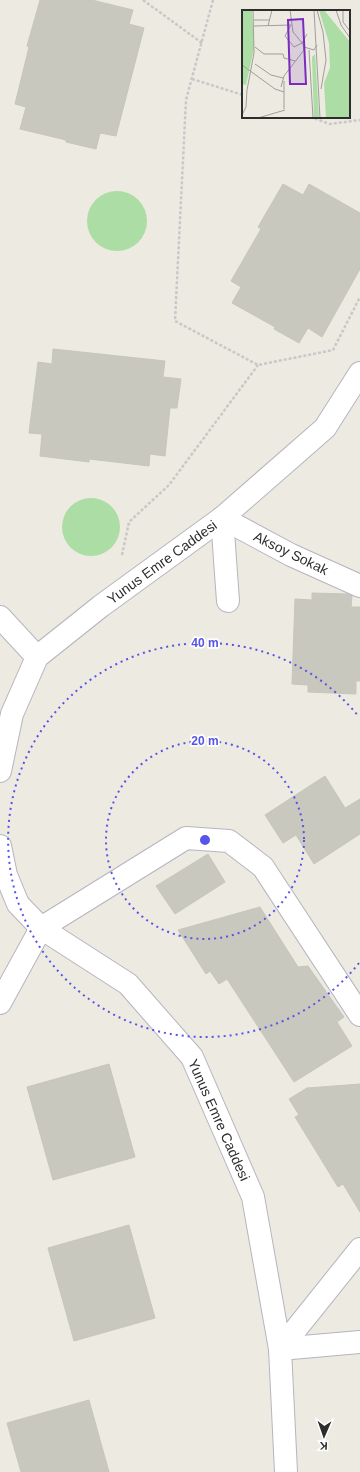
<svg xmlns="http://www.w3.org/2000/svg" width="360" height="1472" viewBox="0 0 360 1472" font-family="Helvetica,sans-serif">
	<style>
		.green { fill: #acdda4 }
		.building { fill: #c9c8bf; stroke: #c8c6bb }
		.lines { fill: none; stroke-linecap: round; stroke-linejoin: round }
		.minor-casing { stroke: #b5b5bf; stroke-width: 24 }
		.path { stroke: #c8c8c8; stroke-width: 2.5; stroke-dasharray: 3 2; stroke-linecap: butt }
		.minor { stroke: #fff; stroke-width: 22 }
		.ring { fill: none; stroke: #5754e7; stroke-width: 2; stroke-dasharray: 2 4 }
		.labels { text-anchor: middle; stroke-width: 3.5; stroke-linejoin: round; paint-order: stroke }
		.street-label { font-size: 14px; fill: #2d2d2d; stroke: #fff }
		.inset-road { fill: none; stroke: #a09e99; stroke-width: 1 }
		.view { fill: #7b2cbf; fill-opacity: 0.15; stroke: #7b2cbf; stroke-width: 2 }
		.inset-edge { fill: none; stroke: #2d2d2d; stroke-width: 2 }
		.centre { fill: #5754e7; stroke: #fff; stroke-width: 2 }
		.ring-label { font-size: 12px; text-anchor: middle; font-weight: bold; fill: #5754e7; stroke: #fff; stroke-width: 3.5; stroke-linejoin: round; paint-order: stroke }
	</style>
	<rect width="100%" height="100%" fill="#edeae1"/>
	<!-- green -->
	<g class="green">
		<circle cx="117" cy="221" r="30"/>
		<circle cx="91" cy="527" r="29"/>
	</g>
	<!-- building -->
	<g class="building">
		<polygon points="40,0 92,0 133,10 129,24 144,28 116,136 100,133 96,149 66,142 66,140 20,129 26,107 15,104 29,47 27,46"/>
		<polygon points="283,184 303,195 309,184 360,213 360,269 322,337 308,328 299,343 274,329 275,327 232,303 241,287 231,281 261,229 258,227"/>
		<polygon points="53,349 165,361 163,377 181,379 177,408 170,408 165,456 150,454 149,466 89,459 89,462 40,456 42,434 29,433 38,362 52,364"/>
		<polygon points="312,593 347,594 352,596 351,607 360,607 360,681 356,681 356,694 308,692 308,685 292,684 295,599 312,600"/>
		<polygon points="325,776 345,808 360,799 360,834 314,864 296,835 283,843 265,815"/>
		<polygon points="208,854 225,882 175,914 156,886"/>
		<polygon points="260,907 298,967 308,966 344,1017 337,1022 352,1046 294,1082 227,979 219,984 210,971 206,974 178,930"/>
		<polygon points="109,1064 135,1157 53,1180 27,1087"/>
		<polygon points="360,1084 360,1212 343,1184 338,1187 295,1117 299,1115 289,1099 307,1088"/>
		<polygon points="129,1225 155,1318 74,1341 48,1248"/>
		<polygon points="89,1400 109,1472 21,1472 7,1423"/>
	</g>
	<g class="lines">
		<!-- minor casing -->
		<g class="minor-casing">
			<g id="minor">
				<polyline points="222,518 291,555 360,586"/>
				<polyline points="222,518 228,601"/>
				<polyline points="0,617 37,657"/>
				<polyline points="0,771 12,714 37,657 101,606 222,518 325,428 360,373"/>
				<polyline points="0,846 6,875 18,904 41,928 128,984 192,1057 253,1197 280,1349 286,1472"/>
				<polyline points="0,1003 41,928 186,838 229,841 263,867 360,1015"/>
				<polyline points="280,1349 360,1249"/>
				<polyline points="280,1349 360,1342"/>
			</g>
		</g>
		<!-- path -->
		<g class="path">
			<polyline points="143,0 202,43"/>
			<polyline points="213,0 186,100 175,321 258,365 333,350 360,297"/>
			<polyline points="192,79 243,95"/>
			<polyline points="310,117 330,124 360,120"/>
			<polyline points="122,555 129,522 169,485 258,365"/>
		</g>
		<!-- minor -->
		<use href="#minor" class="minor"/>
	</g>
	<!-- distance rings -->
	<g class="ring">
		<circle cx="205" cy="840" r="99"/>
		<path d="M359 963A197 197 0 1 1 359 717"/>
	</g>
	<g class="labels">
		<!-- street labels -->
		<g class="street-label">
			<text transform="translate(291 553) rotate(26)" y="5">Aksoy Sokak</text>
			<text transform="translate(162 562) rotate(-36)" y="5">Yunus Emre Caddesi</text>
			<text transform="translate(219 1120) rotate(66)" y="5">Yunus Emre Caddesi</text>
		</g>
	</g>
	<!-- overview -->
	<g transform="translate(242 10)">
		<rect width="108" height="108" fill="#edeae1"/>
		<path d="M0,0H10L12,38L4,75L0,74ZM77,0H82L108,32V108H84L82,73L88,58L87,33ZM73,44L77,108H72L70,47Z" fill="#acdda4"/>
		<path class="inset-road" d="M72,0L78,108M75,0L81,22M94,0L99,15L108,28M101,0V12L108,21M12,10H28M49,15L43,26L52,37L60,33L65,24M12,16L49,15M26,16L30,0M13,37L22,44H41L42,48L53,51M62,37L72,40L75,35M67,40L71,108M13,54L29,65L41,68M0,55L33,79L42,82M42,71V99M39,77L42,66L62,40L61,34L51,22L48,0M79,79L84,50L81,22M5,80L12,43L11,0M0,105L4,97L5,80M16,108L43,100"/>
		<path class="view" d="M61,9L64,74H48L46,10Z"/>
		<rect width="108" height="108" class="inset-edge"/>
	</g>
	<circle cx="205" cy="840" r="6" class="centre"/>
	<g class="ring-label">
		<text x="205" y="647">40 m</text>
		<text x="205" y="745">20 m</text>
	</g>
	<!-- north arrow -->
	<g transform="translate(324 1436) rotate(182)" stroke="#ffffff" stroke-width="3" paint-order="stroke">
	<path d="M0-3L7 15L0 10L-7 15Z" fill="#2d2d2d"/>
	<text y="-6" font-size="11" font-weight="bold" text-anchor="middle" fill="#2d2d2d">K</text>
	</g>
</svg>
